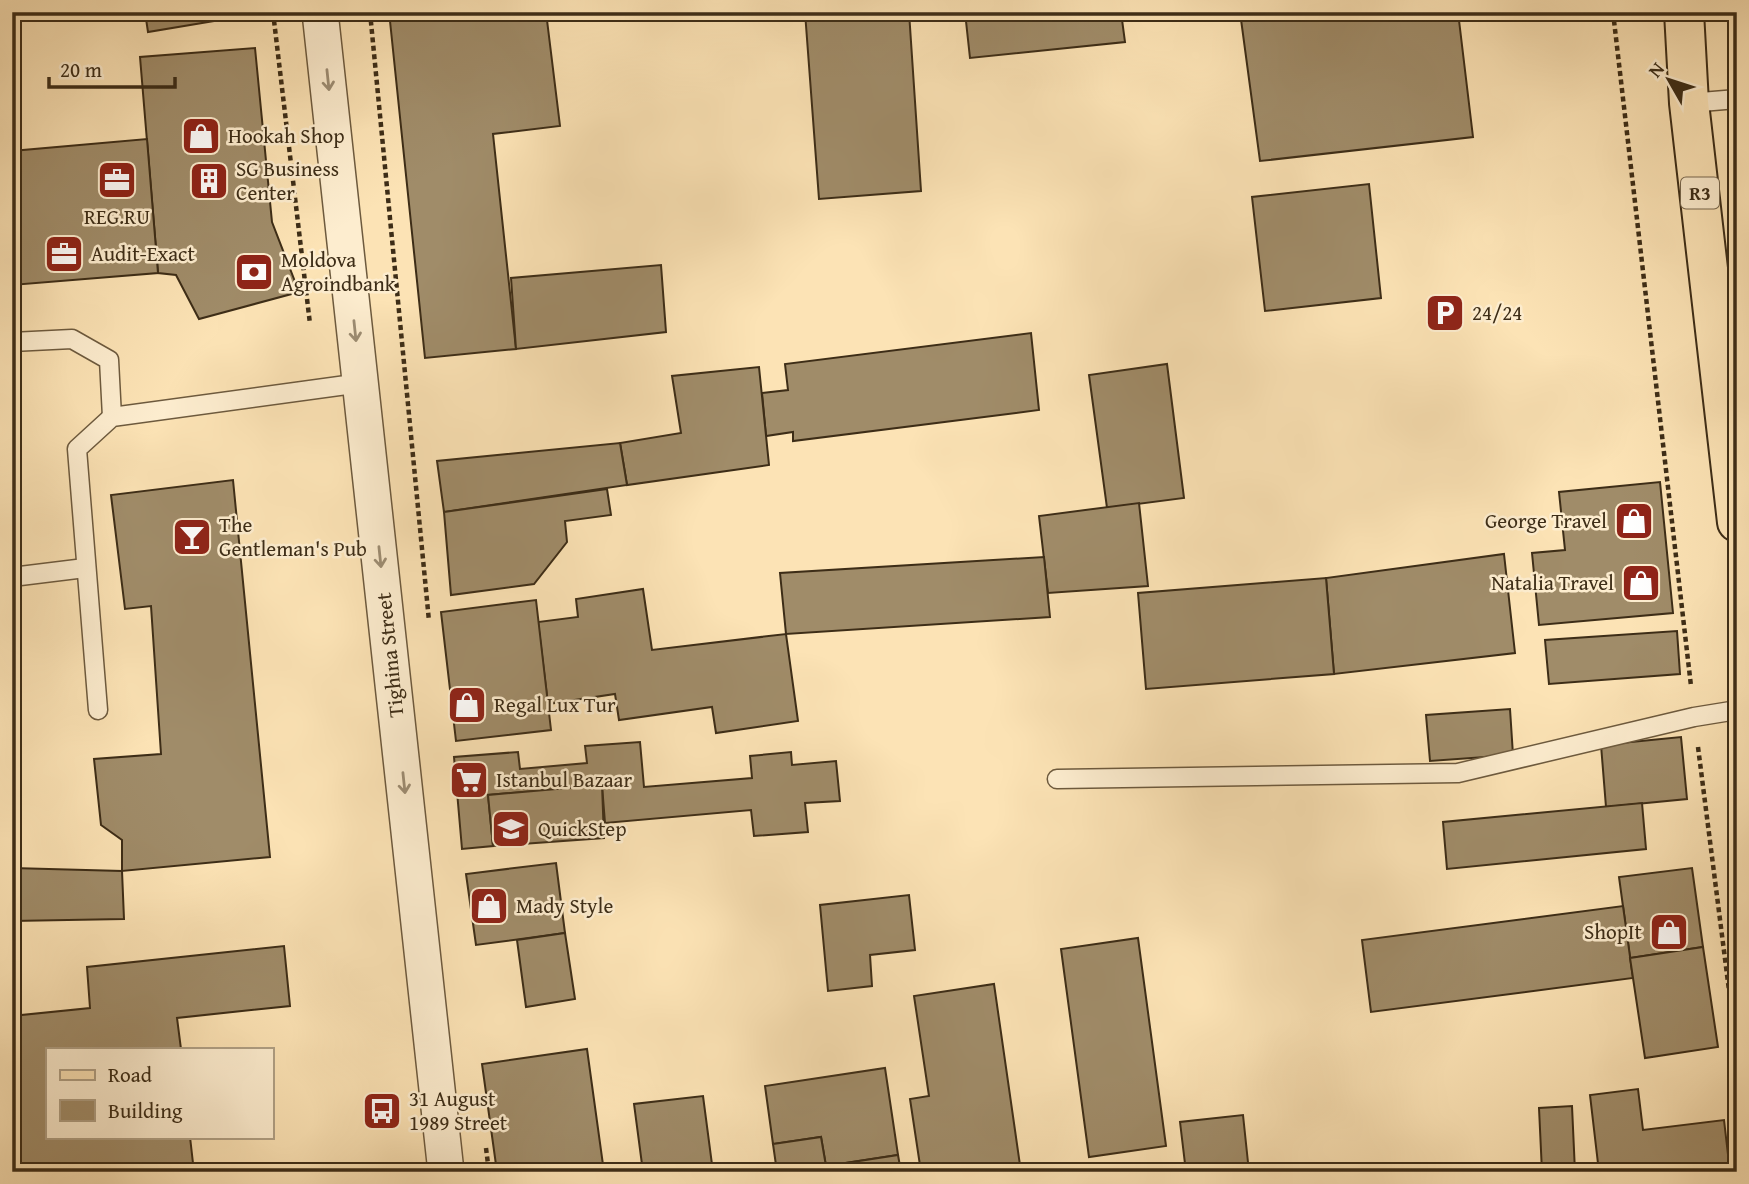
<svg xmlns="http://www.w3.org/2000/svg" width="1749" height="1184" viewBox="0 0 1749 1184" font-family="'Gentium Book Plus',serif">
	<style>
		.building { fill: #a08c69; stroke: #3d2d17; stroke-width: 2 }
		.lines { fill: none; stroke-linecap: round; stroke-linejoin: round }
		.service-casing { stroke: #6d5a3e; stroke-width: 21 }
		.minor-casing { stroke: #6d5a3e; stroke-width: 38 }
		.primary-casing { stroke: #3d2d17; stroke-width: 42 }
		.path { stroke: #3d2d17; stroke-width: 4.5; stroke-dasharray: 5 3.5; stroke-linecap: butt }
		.service { stroke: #fdedcf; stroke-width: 18 }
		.minor { stroke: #fdedcf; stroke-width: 35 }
		.primary { stroke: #fce3b5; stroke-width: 38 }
		.oneway { stroke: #9d8d73 }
		.labels { text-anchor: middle; stroke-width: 5; stroke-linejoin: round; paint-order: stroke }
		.shield { fill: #fdedcf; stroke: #77674e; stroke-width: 2 }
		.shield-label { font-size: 19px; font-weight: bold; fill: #3d2d17 }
		.poi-label { font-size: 21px; fill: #3d2d17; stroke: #fdedcf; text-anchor: start }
		.street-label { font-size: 21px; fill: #3d2d17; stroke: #fdedcf }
	</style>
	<rect width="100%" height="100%" fill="#fce3b5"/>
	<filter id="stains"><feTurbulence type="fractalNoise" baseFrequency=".00286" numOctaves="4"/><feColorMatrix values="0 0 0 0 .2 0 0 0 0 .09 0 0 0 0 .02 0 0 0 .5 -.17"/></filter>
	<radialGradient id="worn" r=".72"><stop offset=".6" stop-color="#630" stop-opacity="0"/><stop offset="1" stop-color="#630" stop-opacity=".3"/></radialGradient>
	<!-- building -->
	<g class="building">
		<polygon points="145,12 255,12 256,14 148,32"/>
		<polygon points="476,12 546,12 560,126 493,134 516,349 425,358 390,21"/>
		<polygon points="805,12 909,12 921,191 819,199"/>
		<polygon points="965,12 1121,12 1125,42 970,58"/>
		<polygon points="1240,12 1458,12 1473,137 1260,161"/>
		<polygon points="255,48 272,222 299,292 199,319 176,275 158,273 140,57"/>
		<polygon points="147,139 158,273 12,285 12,151"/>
		<polygon points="1369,184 1381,298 1265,311 1252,197"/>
		<polygon points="661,265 666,332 516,349 511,278"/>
		<polygon points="1031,333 1039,410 793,441 793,432 766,436 762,393 788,390 785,364"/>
		<polygon points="1167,364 1184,498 1107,508 1089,375"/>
		<polygon points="759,367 769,465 627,485 620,443 681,433 672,376"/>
		<polygon points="620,443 627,485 444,512 437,461"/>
		<polygon points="233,480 270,857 122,871 122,840 101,825 94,759 161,754 151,606 125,609 111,495"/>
		<polygon points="1660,482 1673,613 1539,625 1532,553 1565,550 1559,492"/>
		<polygon points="607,489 611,515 565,521 567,542 534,584 451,595 444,512"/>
		<polygon points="1139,503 1148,586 1048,593 1039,516"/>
		<polygon points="1504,554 1515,653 1334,674 1326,578"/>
		<polygon points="1044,557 1050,617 786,634 780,573"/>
		<polygon points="1326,578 1334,674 1146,689 1138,593"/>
		<polygon points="643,589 652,650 786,634 798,721 716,733 712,707 619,720 615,694 548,704 538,622 578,617 576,599"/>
		<polygon points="536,600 551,730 456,741 441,612"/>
		<polygon points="1677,631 1680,674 1549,684 1545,640"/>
		<polygon points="1510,709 1513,755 1430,761 1426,715"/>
		<polygon points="1681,737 1687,799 1606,807 1601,745"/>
		<polygon points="640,742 644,787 752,778 750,756 791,752 792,765 836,761 840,801 805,803 808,832 754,836 751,810 605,823 602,785 488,795 493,846 462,849 454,757 518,752 520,769 587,763 585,746"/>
		<polygon points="602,785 604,838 493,846 488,795"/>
		<polygon points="1642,803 1646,849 1447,869 1443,822"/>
		<polygon points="556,863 565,933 476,945 466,874"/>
		<polygon points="12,868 122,871 124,919 12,921"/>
		<polygon points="1692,868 1703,947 1630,958 1619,877"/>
		<polygon points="909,895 915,950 870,955 872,986 828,991 820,905"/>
		<polygon points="1623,906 1633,978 1371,1012 1362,940"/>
		<polygon points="565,933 575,999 526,1007 517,940"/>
		<polygon points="1138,938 1166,1146 1089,1157 1061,949"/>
		<polygon points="284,946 290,1006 177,1018 181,1049 47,1049 47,1137 190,1137 194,1172 12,1172 12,1016 90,1008 87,967"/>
		<polygon points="1703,947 1718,1047 1645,1058 1630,958"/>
		<polygon points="994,984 1021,1172 921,1172 910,1099 929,1096 914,996"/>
		<polygon points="587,1049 604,1172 497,1172 482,1064"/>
		<polygon points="885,1068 898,1155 826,1166 821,1137 773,1144 765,1086"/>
		<polygon points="1638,1089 1643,1130 1724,1120 1730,1172 1599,1172 1590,1095"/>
		<polygon points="703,1096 713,1172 643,1172 634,1104"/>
		<polygon points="1572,1106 1575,1172 1542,1172 1539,1108"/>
		<polygon points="1243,1115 1249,1172 1186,1172 1180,1122"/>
		<polygon points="821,1137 826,1166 898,1155 901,1172 777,1172 773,1144"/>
		<polygon points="305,1166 305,1172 252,1172"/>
		<polygon points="1452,1166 1453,1172 1410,1172"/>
	</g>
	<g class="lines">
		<!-- service casing -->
		<g class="service-casing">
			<g id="service">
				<polyline points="1689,103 1737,99"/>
				<polyline points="12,342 72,339 109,360 112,417"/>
				<polyline points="12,577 85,568"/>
				<polyline points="98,710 77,449 112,417 361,383"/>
				<polyline points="1057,779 1458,773 1694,717 1737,710"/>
			</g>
		</g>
		<!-- minor casing -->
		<g class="minor-casing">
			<polyline id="minor" points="320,12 446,1172"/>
		</g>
		<!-- primary casing -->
		<g class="primary-casing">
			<polyline id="primary" points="1684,12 1689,103 1737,522"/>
		</g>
		<!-- path -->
		<g class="path">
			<polyline points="273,12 310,324"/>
			<polyline points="370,12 429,621"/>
			<polyline points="1613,12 1691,686"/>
			<polyline points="1698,747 1737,1053"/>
			<polyline points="486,1148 489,1172"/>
		</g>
		<!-- service -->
		<use href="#service" class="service"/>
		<!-- minor -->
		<use href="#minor" class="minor"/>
		<!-- primary -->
		<use href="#primary" class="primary"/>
	</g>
	<!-- one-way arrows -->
	<defs><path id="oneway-shaft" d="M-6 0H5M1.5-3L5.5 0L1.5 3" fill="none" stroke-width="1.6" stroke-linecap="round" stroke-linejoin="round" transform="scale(1.75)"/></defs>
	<g class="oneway">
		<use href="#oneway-shaft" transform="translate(328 80) rotate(84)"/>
		<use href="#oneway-shaft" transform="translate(355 331) rotate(84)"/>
		<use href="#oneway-shaft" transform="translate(380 557) rotate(84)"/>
		<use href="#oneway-shaft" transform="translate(404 783) rotate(84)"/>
	</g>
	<!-- icons -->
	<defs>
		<g id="shop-square" transform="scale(2.0125)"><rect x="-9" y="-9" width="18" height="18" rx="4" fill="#8f2418" stroke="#fdedcf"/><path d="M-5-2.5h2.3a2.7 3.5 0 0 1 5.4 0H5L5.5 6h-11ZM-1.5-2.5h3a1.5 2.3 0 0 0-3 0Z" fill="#fff"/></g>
		<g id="office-square" transform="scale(2.0125)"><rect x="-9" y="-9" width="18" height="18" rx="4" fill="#8f2418" stroke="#fdedcf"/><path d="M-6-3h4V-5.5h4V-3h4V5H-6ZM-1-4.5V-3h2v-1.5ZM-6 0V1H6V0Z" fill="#fff"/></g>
		<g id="building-square" transform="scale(2.0125)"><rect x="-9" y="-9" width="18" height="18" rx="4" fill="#8f2418" stroke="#fdedcf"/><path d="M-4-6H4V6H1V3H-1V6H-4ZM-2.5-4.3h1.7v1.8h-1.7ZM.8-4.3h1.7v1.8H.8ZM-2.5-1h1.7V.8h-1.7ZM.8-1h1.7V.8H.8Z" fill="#fff"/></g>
		<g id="bank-square" transform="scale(2.0125)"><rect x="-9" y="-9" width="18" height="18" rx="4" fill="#8f2418" stroke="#fdedcf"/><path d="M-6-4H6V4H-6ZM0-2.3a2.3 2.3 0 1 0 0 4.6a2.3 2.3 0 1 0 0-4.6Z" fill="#fff"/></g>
		<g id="parking-square" transform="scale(2.0125)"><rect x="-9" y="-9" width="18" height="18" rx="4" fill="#8f2418" stroke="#fdedcf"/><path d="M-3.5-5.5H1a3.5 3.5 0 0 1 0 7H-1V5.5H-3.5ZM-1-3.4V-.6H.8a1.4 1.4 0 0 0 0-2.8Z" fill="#fff"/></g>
		<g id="bar-square" transform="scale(2.0125)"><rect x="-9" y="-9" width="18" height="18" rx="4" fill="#8f2418" stroke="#fdedcf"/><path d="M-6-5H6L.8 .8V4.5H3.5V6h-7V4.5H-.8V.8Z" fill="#fff"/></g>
		<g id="supermarket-square" transform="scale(2.0125)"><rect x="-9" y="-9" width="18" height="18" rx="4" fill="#8f2418" stroke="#fdedcf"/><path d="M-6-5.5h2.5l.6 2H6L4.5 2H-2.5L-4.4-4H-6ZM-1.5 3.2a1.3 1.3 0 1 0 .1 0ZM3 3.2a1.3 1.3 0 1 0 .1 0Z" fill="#fff"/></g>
		<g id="school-square" transform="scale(2.0125)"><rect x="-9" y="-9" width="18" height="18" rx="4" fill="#8f2418" stroke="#fdedcf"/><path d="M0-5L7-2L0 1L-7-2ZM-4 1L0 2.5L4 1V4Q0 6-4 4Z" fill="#fff"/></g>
		<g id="bus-square" transform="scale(2.0125)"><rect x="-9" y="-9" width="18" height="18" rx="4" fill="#8f2418" stroke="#fdedcf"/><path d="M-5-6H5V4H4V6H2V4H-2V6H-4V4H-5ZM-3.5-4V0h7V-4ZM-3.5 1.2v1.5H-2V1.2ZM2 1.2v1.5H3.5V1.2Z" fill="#fff"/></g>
	</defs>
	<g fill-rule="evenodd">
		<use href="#shop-square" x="201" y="136"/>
		<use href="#office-square" x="117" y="180"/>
		<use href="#building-square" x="209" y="181"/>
		<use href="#office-square" x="64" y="254"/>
		<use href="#bank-square" x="254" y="272"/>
		<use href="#parking-square" x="1445" y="313"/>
		<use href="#shop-square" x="1634" y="521"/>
		<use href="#bar-square" x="192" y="537"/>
		<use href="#shop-square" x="1641" y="583"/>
		<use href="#shop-square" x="467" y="705"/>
		<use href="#supermarket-square" x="469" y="780"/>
		<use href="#school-square" x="511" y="829"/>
		<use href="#shop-square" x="489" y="906"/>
		<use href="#shop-square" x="1669" y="932"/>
		<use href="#bus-square" x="382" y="1111"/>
	</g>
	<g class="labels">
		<!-- shield labels -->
		<rect class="shield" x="1681" y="177.5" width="38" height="31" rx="5"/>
		<g class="shield-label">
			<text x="1700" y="200">R3</text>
		</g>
		<!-- poi labels -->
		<g class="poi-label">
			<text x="228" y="143">Hookah Shop</text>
			<text x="236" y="176">SG Business<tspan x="236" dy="24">Center</tspan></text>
			<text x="117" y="224" text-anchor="middle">REG.RU</text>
			<text x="91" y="261">Audit-Exact</text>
			<text x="281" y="267">Moldova<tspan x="281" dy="24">Agroindbank</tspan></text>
			<text x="1472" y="320">24/24</text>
			<text x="1607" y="528" text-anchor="end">George Travel</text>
			<text x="219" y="532">The<tspan x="219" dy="24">Gentleman's Pub</tspan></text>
			<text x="1614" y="590" text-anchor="end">Natalia Travel</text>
			<text x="494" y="712">Regal Lux Tur</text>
			<text x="496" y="787">Istanbul Bazaar</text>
			<text x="538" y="836">QuickStep</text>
			<text x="516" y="913">Mady Style</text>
			<text x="1642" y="939" text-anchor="end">ShopIt</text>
			<text x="409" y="1106">31 August<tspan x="409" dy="24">1989 Street</tspan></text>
		</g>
		<!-- street labels -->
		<g class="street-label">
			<text transform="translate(390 655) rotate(-96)" y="7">Tighina Street</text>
		</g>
	</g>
	<!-- margin -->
	<rect width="1749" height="1184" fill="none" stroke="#fce3b5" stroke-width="42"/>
	<rect x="14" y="14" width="1721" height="1156" fill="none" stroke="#3d2d17" stroke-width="3.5"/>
	<rect x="21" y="21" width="1707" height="1142" fill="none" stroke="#3d2d17" stroke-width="2"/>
	<!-- legend -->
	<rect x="46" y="1048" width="228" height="91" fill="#fdedcf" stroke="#b0a085" stroke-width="2"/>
	<rect x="60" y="1070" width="35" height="10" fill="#fce3b5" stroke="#b0a085" stroke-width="2"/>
	<text x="108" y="1082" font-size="21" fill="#3d2d17">Road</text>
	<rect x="60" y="1100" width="35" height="21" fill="#a08c69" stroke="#b0a085" stroke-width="2"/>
	<text x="108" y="1118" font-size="21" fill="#3d2d17">Building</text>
	<!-- north arrow -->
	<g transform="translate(1669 80) rotate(309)" stroke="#fdedcf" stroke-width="5" paint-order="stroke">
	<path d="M0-5L12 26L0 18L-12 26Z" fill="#3d2d17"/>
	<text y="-10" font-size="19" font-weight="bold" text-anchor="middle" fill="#3d2d17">N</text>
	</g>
	<!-- scale -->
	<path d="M49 77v10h126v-10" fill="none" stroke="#3d2d17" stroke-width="3.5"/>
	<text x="60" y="77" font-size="21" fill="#3d2d17" stroke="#fdedcf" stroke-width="5" paint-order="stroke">20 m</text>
	<rect width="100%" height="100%" filter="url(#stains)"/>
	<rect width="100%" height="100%" fill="url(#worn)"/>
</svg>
